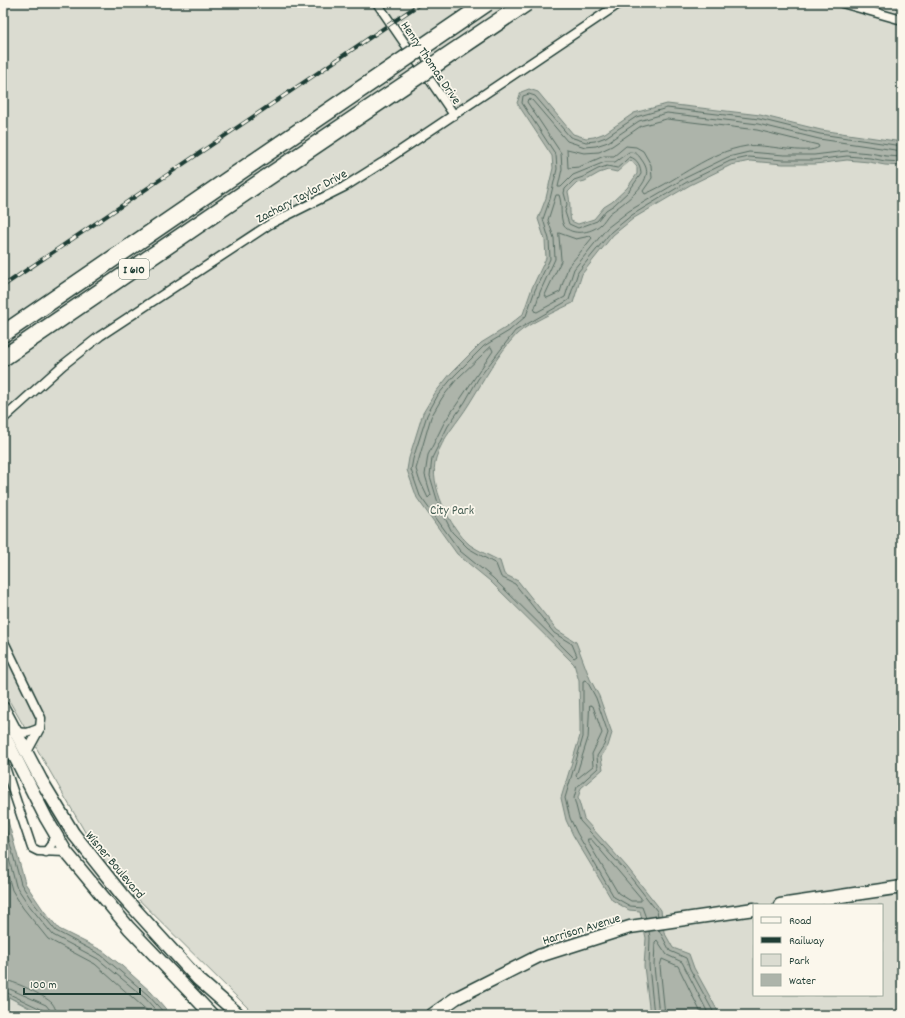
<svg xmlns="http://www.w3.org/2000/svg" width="905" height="1018" viewBox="0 0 905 1018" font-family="Dekko,sans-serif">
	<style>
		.green { fill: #dbdcd1; stroke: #7d8c82; fill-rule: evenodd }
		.water { fill: #adb4aa; stroke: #74847b; fill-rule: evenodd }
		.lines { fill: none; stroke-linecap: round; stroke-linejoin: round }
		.shore { stroke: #586d63; stroke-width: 1 }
		.street-casing { stroke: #1f3d34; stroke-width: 11 }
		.secondary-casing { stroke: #1f3d34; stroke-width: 15 }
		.highway-casing { stroke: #1f3d34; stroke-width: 19 }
		.street { stroke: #fbf7ec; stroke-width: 8 }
		.secondary { stroke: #fbf7ec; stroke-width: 12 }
		.highway { stroke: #fbf7ec; stroke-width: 16 }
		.rail-casing { stroke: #1f3d34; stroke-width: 4 }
		.rail { stroke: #fbf7ec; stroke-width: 2.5; stroke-dasharray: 8; stroke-linecap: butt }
		.highway-bridge-casing { stroke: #1f3d34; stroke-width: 19; stroke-linecap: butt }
		.highway-bridge { stroke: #fbf7ec; stroke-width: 16 }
		.labels { text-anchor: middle; stroke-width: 3.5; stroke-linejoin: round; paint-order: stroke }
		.shield { fill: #fbf7ec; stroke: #61756b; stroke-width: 1 }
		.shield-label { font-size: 12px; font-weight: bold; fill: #1f3d34 }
		.street-label { font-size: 13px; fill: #1f3d34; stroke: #fbf7ec }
		.park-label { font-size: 13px; fill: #455d53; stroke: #fbf7ec }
	</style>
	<rect width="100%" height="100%" fill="#fbf7ec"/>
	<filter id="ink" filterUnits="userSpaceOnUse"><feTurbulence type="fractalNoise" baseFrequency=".025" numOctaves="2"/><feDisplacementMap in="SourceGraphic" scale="8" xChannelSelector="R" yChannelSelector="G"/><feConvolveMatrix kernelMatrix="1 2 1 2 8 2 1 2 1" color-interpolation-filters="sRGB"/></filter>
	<g filter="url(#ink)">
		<!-- green -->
		<g class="green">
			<path d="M3,3H902V1015H255L104,865L3,690ZM754,905H882V995H754Z"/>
			<polygon points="3,994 29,1008 23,1015 3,1015"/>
		</g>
		<!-- water -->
		<g class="water">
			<path d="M529,89L538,92L573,134L586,138L594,137L605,133L634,113L667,104L760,115L821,130L902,142V166L885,165L869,162L847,160L815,164H783L750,161L731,165L690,185L634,218L613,235L582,274L573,303C558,310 529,323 517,334C497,355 484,380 469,404C458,422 442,438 436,458C428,484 450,528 470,545C479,551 490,556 500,561L504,574L518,581L557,630L576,642L590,679L599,696L612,733L608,746L601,757L603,769L581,788L578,798L584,819L627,867L661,910L664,932L673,948L689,954L694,968L720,1015H650L644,966L646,938L640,911L629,910L612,900L573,835L566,820L561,798L580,736V722L579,681L574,664L490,581L457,554L417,498L407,470L409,458L423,413L435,393L451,373L481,343L507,327L523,314L532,288L546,258L545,240L538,219L546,198L553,168L552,156L517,103L521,92ZM631,160L637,167V174L627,188L612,202L604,207L594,219L578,224L571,221C569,211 571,203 568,192L577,183L585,181L599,173L608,170L617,172Z"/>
			<polygon points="3,803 25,883 44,911 59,929 103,951 122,966 151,992 171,1015 45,1015 3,994"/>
		</g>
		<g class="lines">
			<!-- shore -->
			<g class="shore">
				<path d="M667,119L757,130L818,145L819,147C808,156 763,143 747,146C708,152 680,179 645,194L643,191L652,178L651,165L643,151L636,147L626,146L614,156H604L579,167L568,168L567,149L584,153L599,152L612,146L641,126Z"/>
				<polyline points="902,146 820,134 759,119 667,108 636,117 606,137 595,141 586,142 570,137 535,96 529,94 523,96 522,103 556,155 557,169 550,199 543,219 549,239 550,259 535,290 526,316 509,331 484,346 454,376 438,395 427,415 413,459 411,470 420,496 460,551 493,578 574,658 577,656 572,644 554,633 515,584 501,577 496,564 468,548 452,532 439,506 430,476 432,458 448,426 465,402 478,379 515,331 569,300 578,272 611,232 632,215 687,182 730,161 749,157 783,160 814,160 847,156 870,158 885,161 902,162"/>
				<path d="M902,151L819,139L758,124L667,113L639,121L608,142L596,146L585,147L567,141L532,100L528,99L527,102L561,153L562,169L558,187H561L573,175L605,162H615L629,152C635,152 638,154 641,159C645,164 648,170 646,176C643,190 620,206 610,213C606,217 604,222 600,225C591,233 572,236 564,226C559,215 563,206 559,195H556L548,220L554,238L555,259L540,292L534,311L537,312L565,297L574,269L607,228L629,211L685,178L728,157L749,152L784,155H814L847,151L870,153L886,156L902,157"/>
				<path d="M630,157C638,159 641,167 641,174L629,191L614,205L606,210L597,221L578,228L569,224L565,212L567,204L564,193L565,189L574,180L583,177L598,169L607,166L617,168Z"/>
				<polygon points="559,233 576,239 590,236 592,238 568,267 560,292 547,298 545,295 561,261"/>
				<polygon points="491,347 493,351 444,423 428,455 425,475 431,495 428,498 419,479 416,469 431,417 442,398 457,379"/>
				<polygon points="590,705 593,706 602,733 592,754 593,766 578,778 576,776 588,738"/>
				<polyline points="3,818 21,884 32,901 56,931 101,955 148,995 166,1015"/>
				<polyline points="3,835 16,886 28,904 53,935 98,959 145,998 160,1015"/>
				<polygon points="588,839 591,839 641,898 641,901 631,901 618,893 588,842"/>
				<polyline points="3,857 12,890 23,908 48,939 95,964 152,1015"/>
				<polyline points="646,918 642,907 630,906 614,897 577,833 570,818 565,798 583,737 583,682 584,680 587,681 596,698 608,733 604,745 597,756 598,768 577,787 574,798 580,821 624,869 657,911 658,916"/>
				<polyline points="659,930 670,951 686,958 690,969 715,1015"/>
				<polyline points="649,931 650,938 649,966 654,1015"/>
				<path d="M3,980C13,980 45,996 52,1003C55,1007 56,1010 57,1015"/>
				<polyline points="3,986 46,1005 50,1010 51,1015"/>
				<polyline points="3,991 43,1010 45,1015"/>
				<polyline points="659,1015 654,966 655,942 657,940 667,955 682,962 709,1015"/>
				<polyline points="665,1015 660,966 662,959 678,966 702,1015"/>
			</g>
			<!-- street casing -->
			<g class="street-casing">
				<g id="street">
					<polyline points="377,3 454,115"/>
					<polyline points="842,3 902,20"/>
					<polyline points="3,419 63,365 100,336 270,224 344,187 382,163 620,3"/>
					<polyline points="3,640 41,718 40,728 27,752"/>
					<path d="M16,731C25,735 31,732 40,728"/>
					<polyline points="3,761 32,848 38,851 66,852"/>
					<polyline points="46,852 51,845 55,834"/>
				</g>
			</g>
			<!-- secondary casing -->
			<g class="secondary-casing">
				<g id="secondary">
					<polyline points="3,708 41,780 73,833 122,895 198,979 239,1015"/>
					<polyline points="3,733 46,818 66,852 129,928 212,1015"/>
					<polyline points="780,905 902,887"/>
					<polyline points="432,1015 456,998 539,956 630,927 754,909"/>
				</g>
			</g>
			<!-- highway casing -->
			<g class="highway-casing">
				<g id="highway">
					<polyline points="3,334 254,162"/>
					<polyline points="3,358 265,179"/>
				</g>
			</g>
			<!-- street -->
			<use href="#street" class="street"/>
			<!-- secondary -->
			<use href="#secondary" class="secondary"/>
			<!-- highway -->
			<use href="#highway" class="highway"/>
			<!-- rail casing -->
			<g class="rail-casing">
				<polyline id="rail" points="3,286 421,3"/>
			</g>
			<!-- rail -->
			<use href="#rail" class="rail"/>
			<!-- highway-bridge casing -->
			<g class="highway-bridge-casing">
				<g id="highway-bridge">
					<polyline points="254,162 487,3"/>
					<polyline points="265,179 526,3"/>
				</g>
			</g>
			<!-- highway-bridge -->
			<use href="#highway-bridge" class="highway-bridge"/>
		</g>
	</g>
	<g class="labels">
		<!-- shield labels -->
		<rect class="shield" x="119" y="259" width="30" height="20" rx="3"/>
		<g class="shield-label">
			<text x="134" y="273">I 610</text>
		</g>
		<!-- street labels -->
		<g class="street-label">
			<text transform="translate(432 62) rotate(56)" y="5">Henry Thomas Drive</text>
			<text transform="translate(301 195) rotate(-28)" y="5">Zachary Taylor Drive</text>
			<text transform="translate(116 864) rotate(50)" y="5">Wisner Boulevard</text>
			<text transform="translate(581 928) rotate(-17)" y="5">Harrison Avenue</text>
		</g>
		<!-- park labels -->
		<g class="park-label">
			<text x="452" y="514">City Park</text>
		</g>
	</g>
	<!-- margin -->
	<rect width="905" height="1018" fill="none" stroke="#fbf7ec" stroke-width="16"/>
	<rect x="8" y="8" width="889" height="1002" fill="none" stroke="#1f3d34" stroke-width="1.5" filter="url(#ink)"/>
	<!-- legend -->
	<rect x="753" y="904" width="130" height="92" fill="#fbf7ec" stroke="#a3ada2"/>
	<rect x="761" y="917" width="20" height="6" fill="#fbf7ec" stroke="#a3ada2"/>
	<text x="789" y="924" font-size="12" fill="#1f3d34">Road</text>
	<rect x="761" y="937" width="20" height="6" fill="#1f3d34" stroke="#a3ada2"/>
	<text x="789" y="944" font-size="12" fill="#1f3d34">Railway</text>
	<rect x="761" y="954" width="20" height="12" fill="#dbdcd1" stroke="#a3ada2"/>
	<text x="789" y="964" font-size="12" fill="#1f3d34">Park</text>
	<rect x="761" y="974" width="20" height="12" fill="#adb4aa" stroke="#a3ada2"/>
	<text x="789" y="984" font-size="12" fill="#1f3d34">Water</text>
	<!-- scale -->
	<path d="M24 988v6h116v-6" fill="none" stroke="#1f3d34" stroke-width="2"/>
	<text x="30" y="988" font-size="12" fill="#1f3d34" stroke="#fbf7ec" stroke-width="3" paint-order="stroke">100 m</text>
</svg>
